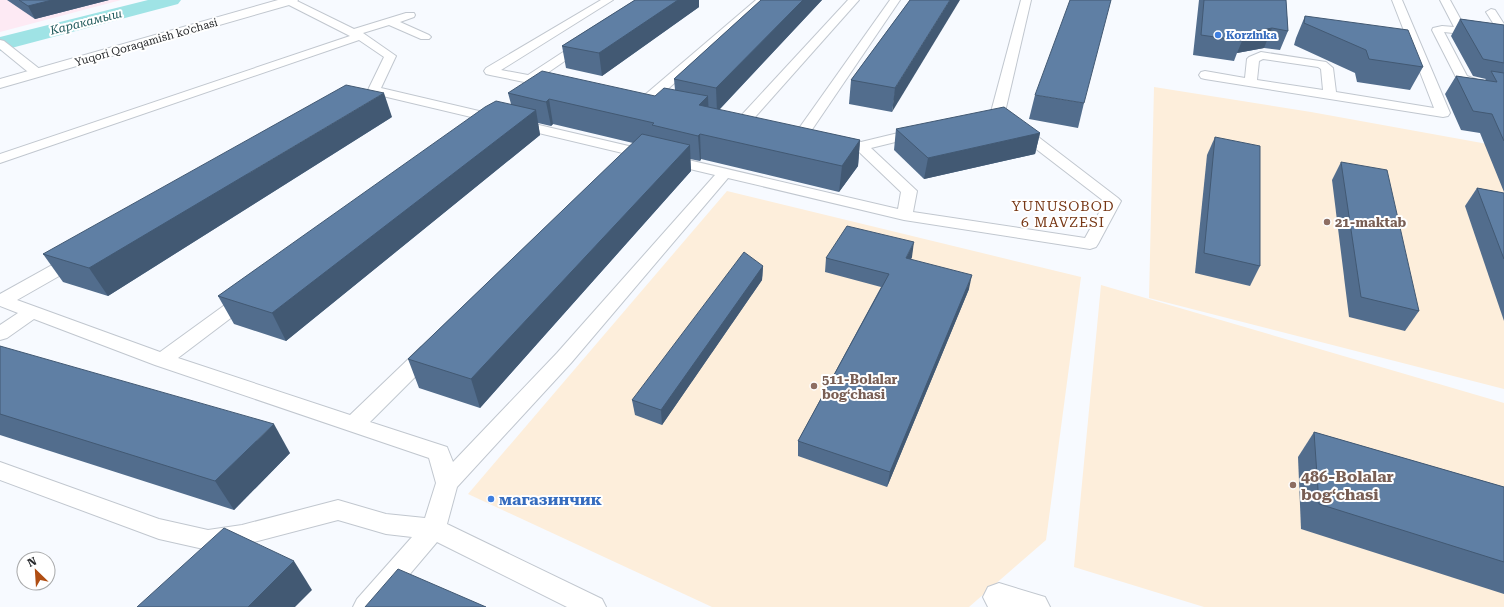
<svg xmlns="http://www.w3.org/2000/svg" width="1504" height="607" viewBox="0 0 1504 607" font-family="'Roboto Serif',serif">
	<style>
		.industrial { fill: #fdeaf4 }
		.education { fill: #fdeedb }
		.lines { fill: none; stroke-linecap: round; stroke-linejoin: round }
		.canal { fill: #9fe3e5; fill-rule: evenodd }
		.service-casing { stroke: #c1c7cf; stroke-width: 2 }
		.minor-casing { stroke: #c1c7cf; stroke-width: 2 }
		.service { fill: #fff; fill-rule: evenodd }
		.minor { fill: #fff; fill-rule: evenodd }
		.wall { fill: #526d8d }
		.shaded-wall { fill: #425973 }
		.building { fill: #5f7fa4; stroke: #425973 }
		.shop-dot { fill: #3f7fe0; stroke: #fff; stroke-width: 1.5 }
		.education-dot { fill: #8d6e63; stroke: #fff; stroke-width: 1.5 }
		.labels { text-anchor: middle; stroke-width: 4; stroke-linejoin: round; paint-order: stroke }
		.far-shop-label { font-size: 11px; font-weight: bold; fill: #366cbe; stroke: #fff; text-anchor: start }
		.far-street-label { font-size: 11px; fill: #26282b; stroke: #fff }
		.far-water-label { font-size: 12px; font-style: italic; fill: #215a5c; stroke: #fff }
		.education-label { font-size: 13px; font-weight: bold; fill: #785e54; stroke: #fff; text-anchor: start }
		.neighbourhood-label { font-size: 14px; letter-spacing: 1px; fill: #773715; stroke: #fff }
		.near-education-label { font-size: 16px; font-weight: bold; fill: #785e54; stroke: #fff; text-anchor: start }
		.near-shop-label { font-size: 16px; font-weight: bold; fill: #366cbe; stroke: #fff; text-anchor: start }
	</style>
	<rect width="100%" height="100%" fill="#f7faff"/>
	<!-- industrial -->
	<polygon class="industrial" points="0,0 121,0 0,32"/>
	<!-- education -->
	<g class="education">
		<polygon points="1154,87 1311,112 1504,147 1504,389 1149,298"/>
		<polygon points="727,191 1081,277 1046,540 969,607 712,607 468,494"/>
		<polygon points="1101,285 1504,403 1504,607 1204,607 1074,567"/>
	</g>
	<g class="lines">
		<!-- canal -->
		<polygon class="canal" points="148,0 181,0 178,4 0,51 0,37"/>
		<!-- service casing -->
		<g class="service-casing">
			<g id="service">
				<polygon points="285,0 295,0 354,29 406,13 414,13 415,15 414,17 400,22 429,35 431,37 429,39 421,39 389,25 363,33 396,56 381,88 898,209 901,192 856,149 831,144 829,141 831,138 836,137 861,142 919,128 924,129 926,132 924,135 871,148 917,191 913,212 1085,238 1105,202 1014,132 1012,129 1014,126 1024,126 1118,198 1121,201 1098,244 1096,247 1090,249 904,220 728,178 571,363 457,487 447,524 602,599 606,607 567,607 437,542 382,607 353,607 357,599 412,537 386,534 338,520 242,545 208,550 159,539 0,480 0,462 159,519 208,530 242,525 338,500 386,514 425,518 436,483 429,458 155,365 34,319 7,338 0,340 0,325 18,313 0,306 0,294 70,255 76,254 82,255 84,259 82,263 17,300 160,352 240,294 246,292 252,294 255,298 252,302 178,358 350,415 421,347 428,345 435,347 438,352 435,357 370,422 447,447 453,462 557,353 715,175 370,93 368,90 384,57 359,40 0,163 0,154 350,36 285,3"/>
				<polygon points="601,0 613,0 501,70 528,75 580,41 588,41 590,43 588,45 540,78 558,81 560,84 558,87 554,88 490,75 486,74 484,71 486,68"/>
				<polygon points="756,0 767,0 650,105 640,105 639,102 640,99"/>
				<polygon points="848,0 859,0 748,125 738,125 736,122 738,119"/>
				<polygon points="890,0 900,0 807,137 797,137 795,134"/>
				<polygon points="1021,0 1031,0 1005,112 1003,115 993,115 991,112"/>
				<path d="M1392,0H1402L1450,113L1448,116L1443,117L1205,79L1201,78L1199,75L1201,72L1205,71L1245,78L1247,59L1249,57L1261,52L1326,62L1333,68L1336,92L1434,108ZM1263,59L1318,67L1321,69L1323,90L1257,80L1259,61Z"/>
				<polygon points="1440,0 1450,0 1467,31 1462,34 1444,32 1467,76 1478,80 1504,84 1504,92 1475,87 1458,81 1432,30 1433,28 1442,26 1454,27"/>
				<polygon points="1491,9 1495,10 1504,24 1504,35 1500,34 1486,12"/>
				<polygon points="0,40 4,41 41,70 43,73 41,76 33,76 0,49"/>
			</g>
		</g>
		<!-- minor casing -->
		<g class="minor-casing">
			<g id="minor">
				<polygon points="278,0 298,0 296,3 0,88 0,79"/>
				<polygon points="999,583 1045,597 1050,607 988,607 983,597 988,587"/>
			</g>
		</g>
		<!-- service -->
		<use href="#service" class="service"/>
		<!-- minor -->
		<use href="#minor" class="minor"/>
	</g>
	<!-- wall -->
	<g class="wall">
		<polygon points="7,0 109,0 35,19"/>
		<polygon points="635,0 699,0 699,7 602,76 566,68 562,46"/>
		<polygon points="761,0 822,0 719,110 860,140 858,166 839,192 701,159 700,161 690,159 691,171 480,408 419,388 408,359 633,143 553,124 551,126 538,123 540,135 286,341 234,324 218,296 511,104 508,93 655,96 675,90 674,79"/>
		<polygon points="910,0 892,112 849,104 851,80"/>
		<polygon points="1199,0 1286,0 1288,31 1280,50 1264,48 1237,53 1234,61 1193,55"/>
		<polygon points="1305,16 1423,67 1410,90 1357,82 1355,73 1294,45 1296,38"/>
		<polygon points="1460,19 1504,25 1504,192 1480,133 1461,130 1445,94 1456,76 1485,80 1486,79 1473,76 1451,36"/>
		<polygon points="1035,95 1084,103 1078,128 1029,119"/>
		<polygon points="392,117 108,296 63,282 43,254"/>
		<polygon points="896,129 1040,133 1035,154 924,179 894,150"/>
		<polygon points="1215,137 1260,266 1250,286 1195,273 1207,155"/>
		<polygon points="1341,162 1419,311 1405,331 1349,317 1332,180"/>
		<polygon points="1477,188 1504,193 1504,321 1465,206"/>
		<polygon points="912,257 911,259 969,289 887,487 798,456 798,441 881,287 825,272 826,258"/>
		<polygon points="763,266 762,280 662,425 635,415 632,400"/>
		<polygon points="0,346 290,453 234,510 0,435"/>
		<polygon points="1314,432 1504,487 1504,594 1301,529 1298,457"/>
	</g>
	<!-- shaded-wall -->
	<g class="shaded-wall">
		<polygon points="52,0 109,0 35,19 28,6"/>
		<polygon points="678,0 699,0 699,7 602,76 599,53"/>
		<polygon points="803,0 822,0 717,112 716,88"/>
		<polygon points="950,0 960,0 892,112 895,88"/>
		<polygon points="1272,28 1264,48 1237,53 1242,41 1242,34"/>
		<polygon points="384,93 392,117 108,296 89,268"/>
		<polygon points="708,96 709,121 699,105"/>
		<polygon points="549,99 553,124 551,126 546,102"/>
		<polygon points="536,110 540,135 286,341 272,313"/>
		<polygon points="1040,133 1035,154 924,179 928,158"/>
		<polygon points="700,134 701,159 700,161 698,136"/>
		<polygon points="860,140 858,166 839,192 842,166"/>
		<polygon points="690,145 691,171 480,408 471,379"/>
		<polygon points="914,242 912,257 904,272 906,258"/>
		<polygon points="763,266 762,280 662,425 661,410"/>
		<polygon points="972,275 969,289 887,487 890,472"/>
		<polygon points="274,424 290,453 234,510 215,481"/>
		<polygon points="294,561 312,590 295,607 248,607"/>
	</g>
	<!-- building -->
	<g class="building">
		<polygon points="19,0 52,0 28,6"/>
		<polygon points="635,0 678,0 599,53 562,46"/>
		<polygon points="761,0 803,0 716,88 674,79"/>
		<polygon points="910,0 950,0 895,88 851,80"/>
		<polygon points="1070,0 1111,0 1084,103 1035,95"/>
		<polygon points="1204,0 1286,0 1288,31 1272,28 1242,34 1242,41 1201,35"/>
		<polygon points="1305,16 1408,30 1423,67 1369,59 1366,50 1304,23"/>
		<polygon points="1460,19 1504,25 1504,63 1483,59"/>
		<polygon points="542,71 655,96 664,88 708,96 699,105 860,140 842,166 700,134 698,136 652,125 654,123 549,99 546,102 508,93"/>
		<polygon points="1491,71 1504,73 1504,141 1492,114 1473,111 1456,76 1497,82"/>
		<polygon points="346,85 384,93 89,268 43,254"/>
		<polygon points="496,101 536,110 272,313 218,296 485,107"/>
		<polygon points="1004,107 1040,133 928,158 896,129"/>
		<polygon points="642,134 690,145 471,379 408,359"/>
		<polygon points="1215,137 1260,146 1260,266 1204,253"/>
		<polygon points="1341,162 1387,170 1419,311 1361,297"/>
		<polygon points="1477,188 1504,193 1504,259"/>
		<polygon points="847,226 914,242 906,258 972,275 890,472 798,441 889,274 826,258"/>
		<polygon points="744,252 763,266 661,410 632,400"/>
		<polygon points="0,346 274,424 215,481 0,414"/>
		<polygon points="1314,432 1504,487 1504,562 1319,504"/>
		<polygon points="224,528 294,561 248,607 137,607"/>
		<polygon points="398,569 486,607 365,607"/>
	</g>
	<!-- markers -->
	<g class="shop-dot">
		<circle cx="1218" cy="35" r="4"/>
		<circle cx="491" cy="499" r="4"/>
	</g>
	<g class="education-dot">
		<circle cx="1327" cy="222" r="4"/>
		<circle cx="814" cy="386" r="4"/>
		<circle cx="1293" cy="485" r="4"/>
	</g>
	<g class="labels">
		<!-- far-shop labels -->
		<g class="far-shop-label">
			<text x="1226" y="39">Korzinka</text>
		</g>
		<!-- far-street labels -->
		<g class="far-street-label">
			<text transform="translate(146 42) rotate(-16)" y="4">Yuqori Qoraqamish ko'chasi</text>
		</g>
		<!-- far-water labels -->
		<g class="far-water-label">
			<text transform="translate(86 22) rotate(-14)" y="4">Каракамыш</text>
		</g>
		<!-- education labels -->
		<g class="education-label">
			<text x="1335" y="227">21-maktab</text>
			<text x="822" y="384">511-Bolalar<tspan x="822" dy="15">bogʻchasi</tspan></text>
		</g>
		<!-- neighbourhood labels -->
		<g class="neighbourhood-label">
			<text x="1063" y="211">YUNUSOBOD<tspan x="1063" dy="16">6 MAVZESI</tspan></text>
		</g>
		<!-- near-education labels -->
		<g class="near-education-label">
			<text x="1301" y="482">486-Bolalar<tspan x="1301" dy="18">bogʻchasi</tspan></text>
		</g>
		<!-- near-shop labels -->
		<g class="near-shop-label">
			<text x="499" y="505">магазинчик</text>
		</g>
	</g>
	<!-- north arrow -->
	<g transform="translate(36 571) rotate(335)"><circle r="19" fill="#ffffff" stroke="#a8a9aa"/>
	<path d="M0-3L7 15L0 10L-7 15Z" fill="#b04e13"/>
	<text y="-6" font-size="11" font-weight="bold" text-anchor="middle" fill="#26282b">N</text>
	</g>
</svg>
